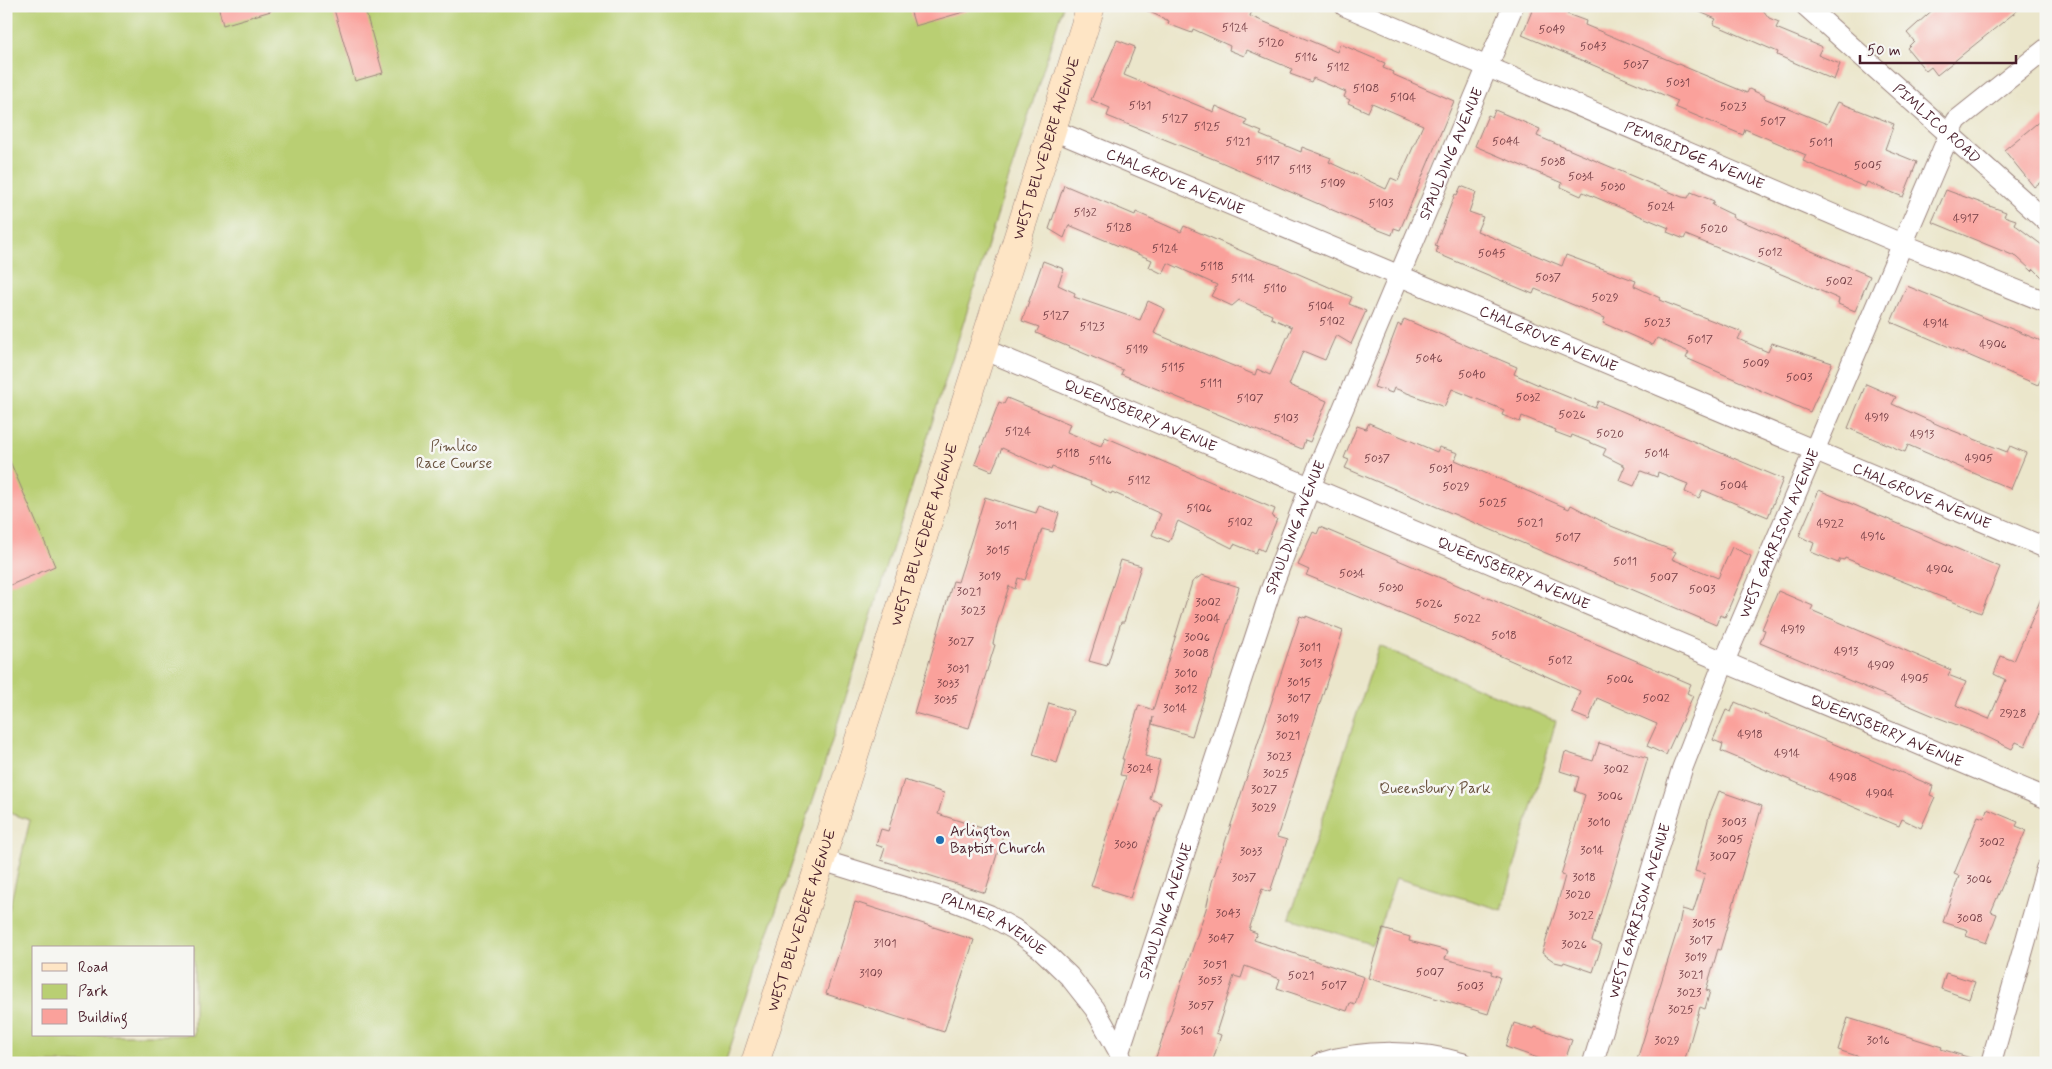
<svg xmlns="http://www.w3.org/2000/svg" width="2052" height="1069" viewBox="0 0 2052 1069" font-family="Mynerve,sans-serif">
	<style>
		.green { fill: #b9cf73; stroke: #82774f; fill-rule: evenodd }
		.building { fill: #faa19b }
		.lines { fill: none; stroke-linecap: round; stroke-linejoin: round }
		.minor-casing { stroke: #9a827b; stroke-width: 22 }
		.secondary-casing { stroke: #9a827b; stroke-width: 29 }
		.minor { stroke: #fff; stroke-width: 20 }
		.secondary { stroke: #fee5c5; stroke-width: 28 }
		.poi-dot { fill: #1f6fb2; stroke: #f6f6f2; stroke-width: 2 }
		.labels { text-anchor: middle; stroke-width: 5; stroke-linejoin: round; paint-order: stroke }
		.number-label { font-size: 12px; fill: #764047 }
		.street-label { font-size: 15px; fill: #4a1f2b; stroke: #f6f6f2 }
		.park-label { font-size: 15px; fill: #6b5441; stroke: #f6f6f2 }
		.poi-label { font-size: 15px; fill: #4a1f2b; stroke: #f6f6f2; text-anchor: start }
	</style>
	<rect width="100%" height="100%" fill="#f6f6f2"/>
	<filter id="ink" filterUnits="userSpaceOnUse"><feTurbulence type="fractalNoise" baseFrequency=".02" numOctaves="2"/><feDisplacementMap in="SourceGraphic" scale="10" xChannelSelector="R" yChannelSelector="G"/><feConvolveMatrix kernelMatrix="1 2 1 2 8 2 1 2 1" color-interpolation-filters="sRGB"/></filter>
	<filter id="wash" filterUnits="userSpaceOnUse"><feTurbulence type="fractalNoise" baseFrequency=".0096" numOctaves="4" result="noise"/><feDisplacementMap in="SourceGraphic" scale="20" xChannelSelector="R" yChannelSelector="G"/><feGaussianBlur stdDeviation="1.12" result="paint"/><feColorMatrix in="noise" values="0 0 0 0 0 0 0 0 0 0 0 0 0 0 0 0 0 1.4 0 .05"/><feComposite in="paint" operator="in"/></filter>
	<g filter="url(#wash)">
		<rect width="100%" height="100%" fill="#ebe6cb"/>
		<!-- green -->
		<g class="green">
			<path d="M6,6H1063L820,779L725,1063H6V922L30,820L6,812ZM34,948H194V1035H34Z"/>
			<polygon points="1379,646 1556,721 1502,910 1396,878 1373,945 1290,918"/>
		</g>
		<g id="blocks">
			<!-- building -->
			<g class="building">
				<polygon points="218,6 271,6 271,11 223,25"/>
				<polygon points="333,6 364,6 383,73 355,81"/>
				<polygon points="909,6 966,6 967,11 915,26"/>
				<polygon points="1137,6 1254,6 1250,16 1337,52 1340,44 1385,63 1383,68 1393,72 1392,74 1454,101 1400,230 1394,228 1392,235 1379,230 1221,162 1107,116 1110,108 1091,100 1117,40 1135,47 1124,75 1214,112 1216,106 1247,120 1245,125 1262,132 1260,135 1301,152 1302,147 1331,158 1329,162 1386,189 1391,178 1398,181 1423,125 1372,103 1368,112 1348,103 1350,100 1344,97 1346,92 1313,78 1311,82 1301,78 1290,74 1292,69 1247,50 1244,56 1229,50 1230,46 1193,29 1192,33 1168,24 1169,21"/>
				<polygon points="1534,6 1570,6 1567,14 1586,21 1585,25 1747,93 1749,89 1765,96 1764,98 1827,124 1838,102 1894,124 1885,149 1917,162 1903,197 1867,182 1865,187 1803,161 1806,155 1745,129 1743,135 1675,107 1678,101 1522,35"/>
				<polygon points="1686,6 1760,6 1769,18 1779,22 1776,28 1822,47 1818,55 1840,64 1834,80 1777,55 1778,52 1713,24 1716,19"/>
				<polygon points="1937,6 2023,6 1937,75 1931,67 1926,71 1907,48 1914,41 1907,33"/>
				<polygon points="1495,110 1540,129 1537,136 1682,197 1688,198 1691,192 1714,201 1712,205 1733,215 1732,217 1870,276 1855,311 1838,304 1839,299 1798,281 1686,235 1684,239 1667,232 1669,228 1583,192 1581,196 1561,187 1562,183 1475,146 1488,115 1492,117"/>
				<polygon points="2046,116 2046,178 2034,187 2004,150"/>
				<polygon points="1064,185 1135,215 1136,212 1181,232 1184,226 1260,259 1278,265 1352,297 1349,304 1366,311 1351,344 1336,335 1325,360 1303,351 1289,385 1327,401 1310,442 1305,440 1302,449 1121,374 1123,370 1036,333 1039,327 1022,321 1043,261 1064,269 1058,285 1075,293 1074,297 1140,320 1148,301 1165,309 1154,333 1255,375 1257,369 1270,375 1292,327 1271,318 1272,315 1239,300 1232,306 1211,296 1217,285 1168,263 1163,274 1149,267 1152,260 1069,225 1064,238 1049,229"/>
				<polygon points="1461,186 1476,192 1469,212 1483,217 1477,231 1562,266 1566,255 1636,281 1634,286 1660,298 1659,300 1742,332 1738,339 1768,352 1772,343 1832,363 1810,412 1686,358 1689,352 1657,338 1653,345 1603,323 1605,318 1535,289 1533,294 1436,253 1438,247 1435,246 1455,194 1457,195"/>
				<polygon points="1946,190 2006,212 2004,216 2016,220 2014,224 2046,248 2046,281 2034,269 2032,271 2017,257 1932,222"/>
				<polygon points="1907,286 2046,343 2046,368 2038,385 1891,322"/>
				<polygon points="1404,319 1517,367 1514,374 1541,386 1595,408 1598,401 1783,479 1768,517 1703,490 1699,498 1685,492 1688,484 1658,472 1657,477 1641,471 1634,486 1619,480 1625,466 1603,455 1606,449 1572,435 1571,438 1555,432 1556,430 1522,416 1520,422 1502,415 1504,410 1452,389 1444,407 1394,388 1392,393 1374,387 1398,324 1401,326"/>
				<polygon points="1866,384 1896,397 1892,404 1941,426 2007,452 2010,446 2026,453 2011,489 1908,445 1905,452 1848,428"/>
				<polygon points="1007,398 1070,424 1067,432 1101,446 1105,437 1275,509 1272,517 1277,519 1264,551 1258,548 1256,553 1234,544 1232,548 1178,521 1169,542 1152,535 1161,514 1112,492 1111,494 1090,484 1091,482 1052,467 1051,470 1002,448 992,471 975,464 999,402 1004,404"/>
				<polygon points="1369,423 1437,452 1439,447 1458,453 1455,460 1569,509 1571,505 1611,526 1676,552 1672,559 1718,578 1732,547 1751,556 1725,617 1720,615 1716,625 1345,468 1349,460 1344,458 1357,426 1366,429"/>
				<polygon points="6,452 55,566 6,587"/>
				<polygon points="1819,490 2000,567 1981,613 1845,558 1844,560 1840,559 1838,563 1811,552 1814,543 1799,536"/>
				<polygon points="985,497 1036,513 1039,506 1059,513 1053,532 1042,529 1025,580 1018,578 1015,589 1009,586 997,625 993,644 995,645 969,728 914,713 953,581 958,582"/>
				<polygon points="1320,527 1691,684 1687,693 1693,696 1666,755 1647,746 1657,724 1597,698 1589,720 1572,713 1580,691 1469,642 1306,575 1309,570 1298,565 1313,532 1317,534"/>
				<polygon points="1121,560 1141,566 1124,622 1121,622 1107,666 1089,661"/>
				<polygon points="1202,575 1239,587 1192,736 1152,724 1153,717 1145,756 1160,760 1150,799 1161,803 1130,898 1091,886 1126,776 1120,775 1124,759 1122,759 1139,705 1153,710 1192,582"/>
				<polygon points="2046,587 2046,697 2025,746 2016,742 2012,749 1983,735 1934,716 1760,643 1765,630 1762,629 1778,591 1813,606 1811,610 1951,670 1948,675 1966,682 1956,705 1989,719 2006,680 1994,674 2001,656 2014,661"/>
				<polygon points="1300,616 1306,618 1306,616 1343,631 1277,837 1287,840 1270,892 1262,889 1249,930 1257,933 1254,940 1364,977 1355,1005 1350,1003 1347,1011 1277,988 1280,979 1245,966 1241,978 1234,976 1229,992 1216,1033 1221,1035 1212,1063 1154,1063 1206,909 1212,882"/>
				<polygon points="1735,702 1933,786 1930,795 1935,797 1921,828 1902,819 1899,826 1721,751 1723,744 1713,740 1726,710 1731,712"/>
				<polygon points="1049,703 1073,711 1057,763 1033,755"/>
				<polygon points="1599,743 1648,758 1592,941 1602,945 1593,972 1564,962 1563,964 1555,962 1542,953 1556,909 1565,876 1561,875 1585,795 1575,791 1579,777 1560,771 1565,752 1593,761"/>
				<polygon points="904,780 944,793 938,814 1003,835 985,893 881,860 885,848 876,845 881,829 888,831"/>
				<polygon points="1719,791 1762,806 1720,950 1718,949 1706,990 1710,991 1705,1009 1700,1007 1684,1063 1636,1063 1679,925 1682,909 1693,912 1705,874 1695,871 1709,816"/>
				<polygon points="1987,809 2018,822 2016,826 2026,830 1991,912 1997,914 1986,943 1966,936 1968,930 1943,922 1959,876 1954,874 1978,816 1984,818"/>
				<polygon points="855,902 974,940 944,1032 826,994"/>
				<polygon points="1383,929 1410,937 1409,941 1448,951 1445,959 1492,971 1491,974 1500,977 1488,1014 1368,978"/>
				<polygon points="1946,973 1975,982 1969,999 1941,989"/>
				<polygon points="1848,1018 1942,1047 1941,1049 1974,1059 1973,1063 1879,1063 1838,1050"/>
				<polygon points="1514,1023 1534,1029 1535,1027 1572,1040 1564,1063 1552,1063 1506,1047"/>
			</g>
		</g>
	</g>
	<g filter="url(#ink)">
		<use href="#blocks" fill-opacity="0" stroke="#9a827b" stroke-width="1"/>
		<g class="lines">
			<!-- minor casing -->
			<g class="minor-casing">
				<g id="minor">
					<path id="s1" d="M1345,6L1902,244L2046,302"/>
					<path id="s2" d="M1806,6L2046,221"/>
					<path id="s3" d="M1051,129L2046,548"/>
					<path id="s4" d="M983,349L2046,798"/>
					<path id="s5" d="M821,860L953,901L989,915L1014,929L1041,949L1069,976L1095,1009L1119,1052"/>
					<path id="s6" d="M1123,1063L1119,1052L1270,592L1310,487L1513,6"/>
					<path d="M1321,1063C1364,1049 1419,1050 1462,1063"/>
					<path id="s7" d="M1593,1063L1682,769L1724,662L1949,135L1957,120L2046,49"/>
					<polyline points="1991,1063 2046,869"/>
				</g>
			</g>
			<!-- secondary casing -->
			<g class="secondary-casing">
				<g id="secondary">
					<path id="s8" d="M755,1063L821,860L1091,6"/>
				</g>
			</g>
			<!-- minor -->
			<use href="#minor" class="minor"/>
			<!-- secondary -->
			<use href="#secondary" class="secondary"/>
		</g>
	</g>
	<!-- markers -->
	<circle class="poi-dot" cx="940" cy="840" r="5"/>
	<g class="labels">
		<!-- number labels -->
		<g class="number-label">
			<text x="1235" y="31">5124</text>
			<text x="1552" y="33">5049</text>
			<text x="1271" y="46">5120</text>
			<text x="1593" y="50">5043</text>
			<text x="1306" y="61">5116</text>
			<text x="1636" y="68">5037</text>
			<text x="1338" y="71">5112</text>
			<text x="1678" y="86">5031</text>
			<text x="1366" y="92">5108</text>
			<text x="1403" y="101">5104</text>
			<text x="1140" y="109">5131</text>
			<text x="1733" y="110">5023</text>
			<text x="1175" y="122">5127</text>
			<text x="1773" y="125">5017</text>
			<text x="1207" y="130">5125</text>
			<text x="1238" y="145">5121</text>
			<text x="1506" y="145">5044</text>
			<text x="1821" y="146">5011</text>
			<text x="1268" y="164">5117</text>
			<text x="1553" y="165">5038</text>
			<text x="1868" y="169">5005</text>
			<text x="1300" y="173">5113</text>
			<text x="1581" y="180">5034</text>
			<text x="1333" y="187">5109</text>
			<text x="1613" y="190">5030</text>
			<text x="1381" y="207">5103</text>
			<text x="1661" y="210">5024</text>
			<text x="1085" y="216">5132</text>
			<text x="1966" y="222">4917</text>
			<text x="1119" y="231">5128</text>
			<text x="1714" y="232">5020</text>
			<text x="1165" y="252">5124</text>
			<text x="1770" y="256">5012</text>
			<text x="1492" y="257">5045</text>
			<text x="1212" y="270">5118</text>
			<text x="1548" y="281">5037</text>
			<text x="1243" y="282">5114</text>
			<text x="1839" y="285">5002</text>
			<text x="1275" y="292">5110</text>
			<text x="1605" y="301">5029</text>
			<text x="1321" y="310">5104</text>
			<text x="1056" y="319">5127</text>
			<text x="1332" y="325">5102</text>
			<text x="1657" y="326">5023</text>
			<text x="1936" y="327">4914</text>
			<text x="1092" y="330">5123</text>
			<text x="1700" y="343">5017</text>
			<text x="1993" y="348">4906</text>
			<text x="1137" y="353">5119</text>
			<text x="1429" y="362">5046</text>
			<text x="1756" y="367">5009</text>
			<text x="1173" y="371">5115</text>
			<text x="1472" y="378">5040</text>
			<text x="1799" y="381">5003</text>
			<text x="1211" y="387">5111</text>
			<text x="1528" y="401">5032</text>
			<text x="1250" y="402">5107</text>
			<text x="1572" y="418">5026</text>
			<text x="1877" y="421">4919</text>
			<text x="1286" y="422">5103</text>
			<text x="1018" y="435">5124</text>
			<text x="1610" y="437">5020</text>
			<text x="1922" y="438">4913</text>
			<text x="1068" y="457">5118</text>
			<text x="1657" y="457">5014</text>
			<text x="1377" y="462">5037</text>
			<text x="1979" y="462">4905</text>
			<text x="1100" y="464">5116</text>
			<text x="1441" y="472">5031</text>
			<text x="1139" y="484">5112</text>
			<text x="1734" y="489">5004</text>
			<text x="1456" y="490">5029</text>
			<text x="1493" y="506">5025</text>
			<text x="1199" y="512">5106</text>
			<text x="1240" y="526">5102</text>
			<text x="1530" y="526">5021</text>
			<text x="1830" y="527">4922</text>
			<text x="1006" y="529">3011</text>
			<text x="1873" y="540">4916</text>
			<text x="1568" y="541">5017</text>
			<text x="998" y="554">3015</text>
			<text x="1625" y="565">5011</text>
			<text x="1940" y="573">4906</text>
			<text x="1352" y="577">5034</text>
			<text x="990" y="580">3019</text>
			<text x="1664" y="581">5007</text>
			<text x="1391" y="591">5030</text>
			<text x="1702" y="593">5003</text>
			<text x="969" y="595">3021</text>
			<text x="1208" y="606">3002</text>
			<text x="1429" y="607">5026</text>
			<text x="973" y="614">3023</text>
			<text x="1207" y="622">3004</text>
			<text x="1467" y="622">5022</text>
			<text x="1793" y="633">4919</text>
			<text x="1504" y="639">5018</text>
			<text x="1197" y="641">3006</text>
			<text x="961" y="645">3027</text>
			<text x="1310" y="651">3011</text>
			<text x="1846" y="655">4913</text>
			<text x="1196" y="657">3008</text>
			<text x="1560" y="664">5012</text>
			<text x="1311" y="667">3013</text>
			<text x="1881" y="669">4909</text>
			<text x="958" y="672">3031</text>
			<text x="1186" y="677">3010</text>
			<text x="1915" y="682">4905</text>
			<text x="1620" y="683">5006</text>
			<text x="1299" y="686">3015</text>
			<text x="948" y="687">3033</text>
			<text x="1186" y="693">3012</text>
			<text x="1299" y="702">3017</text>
			<text x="1656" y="702">5002</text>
			<text x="946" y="703">3035</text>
			<text x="1175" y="712">3014</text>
			<text x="2013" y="717">2928</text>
			<text x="1288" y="722">3019</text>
			<text x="1750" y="738">4918</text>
			<text x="1288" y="739">3021</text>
			<text x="1787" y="757">4914</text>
			<text x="1279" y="760">3023</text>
			<text x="1140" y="772">3024</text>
			<text x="1616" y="773">3002</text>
			<text x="1276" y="777">3025</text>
			<text x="1843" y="781">4908</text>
			<text x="1264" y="793">3027</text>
			<text x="1880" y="797">4904</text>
			<text x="1610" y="800">3006</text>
			<text x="1264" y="811">3029</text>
			<text x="1599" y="826">3010</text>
			<text x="1734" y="826">3003</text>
			<text x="1730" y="843">3005</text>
			<text x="1992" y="846">3002</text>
			<text x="1126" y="848">3030</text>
			<text x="1592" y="854">3014</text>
			<text x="1251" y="855">3033</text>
			<text x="1723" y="860">3007</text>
			<text x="1244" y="881">3037</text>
			<text x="1584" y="881">3018</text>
			<text x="1979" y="883">3006</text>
			<text x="1578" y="898">3020</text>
			<text x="1228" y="917">3043</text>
			<text x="1581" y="919">3022</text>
			<text x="1970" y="922">3008</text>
			<text x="1704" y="927">3015</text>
			<text x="1221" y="942">3047</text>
			<text x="1701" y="944">3017</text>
			<text x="885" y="947">3101</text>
			<text x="1574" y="948">3026</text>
			<text x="1696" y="961">3019</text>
			<text x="1215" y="968">3051</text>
			<text x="1430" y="976">5007</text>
			<text x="871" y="977">3109</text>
			<text x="1691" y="978">3021</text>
			<text x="1301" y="979">5021</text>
			<text x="1210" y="984">3053</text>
			<text x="1334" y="989">5017</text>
			<text x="1470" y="990">5003</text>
			<text x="1689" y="996">3023</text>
			<text x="1201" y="1009">3057</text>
			<text x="1681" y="1013">3025</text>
			<text x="1192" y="1034">3061</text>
			<text x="1667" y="1044">3029</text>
			<text x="1878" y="1044">3016</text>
		</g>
		<!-- street labels -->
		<g class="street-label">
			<text dy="5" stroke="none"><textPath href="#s2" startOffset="176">PIMLICO ROAD</textPath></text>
			<text dy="5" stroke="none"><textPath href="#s8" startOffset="960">WEST BELVEDERE AVENUE</textPath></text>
			<text dy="5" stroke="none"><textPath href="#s6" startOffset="970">SPAULDING AVENUE</textPath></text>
			<text dy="5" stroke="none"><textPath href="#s1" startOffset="380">PEMBRIDGE AVENUE</textPath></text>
			<text dy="5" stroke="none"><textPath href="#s3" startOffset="135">CHALGROVE AVENUE</textPath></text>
			<text dy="5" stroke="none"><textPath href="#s3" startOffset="540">CHALGROVE AVENUE</textPath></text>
			<text dy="5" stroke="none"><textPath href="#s4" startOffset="171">QUEENSBERRY AVENUE</textPath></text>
			<text dy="5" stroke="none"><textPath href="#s3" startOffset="945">CHALGROVE AVENUE</textPath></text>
			<text dy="5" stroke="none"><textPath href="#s6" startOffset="565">SPAULDING AVENUE</textPath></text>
			<text dy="5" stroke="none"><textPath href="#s7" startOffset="562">WEST GARRISON AVENUE</textPath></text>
			<text dy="5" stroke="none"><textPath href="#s8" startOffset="555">WEST BELVEDERE AVENUE</textPath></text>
			<text dy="5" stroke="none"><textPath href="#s4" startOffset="576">QUEENSBERRY AVENUE</textPath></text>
			<text dy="5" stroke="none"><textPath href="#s4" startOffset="981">QUEENSBERRY AVENUE</textPath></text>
			<text dy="5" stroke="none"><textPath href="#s6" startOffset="160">SPAULDING AVENUE</textPath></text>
			<text dy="5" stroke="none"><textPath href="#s7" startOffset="159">WEST GARRISON AVENUE</textPath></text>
			<text dy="5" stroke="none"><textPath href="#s8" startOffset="150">WEST BELVEDERE AVENUE</textPath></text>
			<text dy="5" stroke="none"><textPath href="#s5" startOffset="185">PALMER AVENUE</textPath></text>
		</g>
		<!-- park labels -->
		<g class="park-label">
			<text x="454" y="451">Pimlico<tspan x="454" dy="17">Race Course</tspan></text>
			<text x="1435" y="793">Queensbury Park</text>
		</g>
		<!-- poi labels -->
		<g class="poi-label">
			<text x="950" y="836">Arlington<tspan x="950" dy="17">Baptist Church</tspan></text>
		</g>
	</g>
	<!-- margin -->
	<rect width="2052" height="1069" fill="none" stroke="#f6f6f2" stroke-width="25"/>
	<!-- legend -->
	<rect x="32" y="946" width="162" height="90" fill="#f6f6f2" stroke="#b1a0a2"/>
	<rect x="42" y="963" width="25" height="8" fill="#fee5c5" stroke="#b1a0a2"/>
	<text x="78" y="972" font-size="15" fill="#4a1f2b">Road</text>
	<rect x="42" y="984" width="25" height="15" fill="#b9cf73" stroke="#b1a0a2"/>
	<text x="78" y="996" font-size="15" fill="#4a1f2b">Park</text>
	<rect x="42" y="1009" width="25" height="15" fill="#faa19b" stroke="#b1a0a2"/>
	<text x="78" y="1022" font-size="15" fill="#4a1f2b">Building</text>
	<!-- scale -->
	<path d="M1860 55v8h156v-8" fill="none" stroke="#4a1f2b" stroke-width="2.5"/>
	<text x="1867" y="55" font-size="15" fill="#4a1f2b" stroke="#f6f6f2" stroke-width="4" paint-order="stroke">50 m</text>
</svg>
